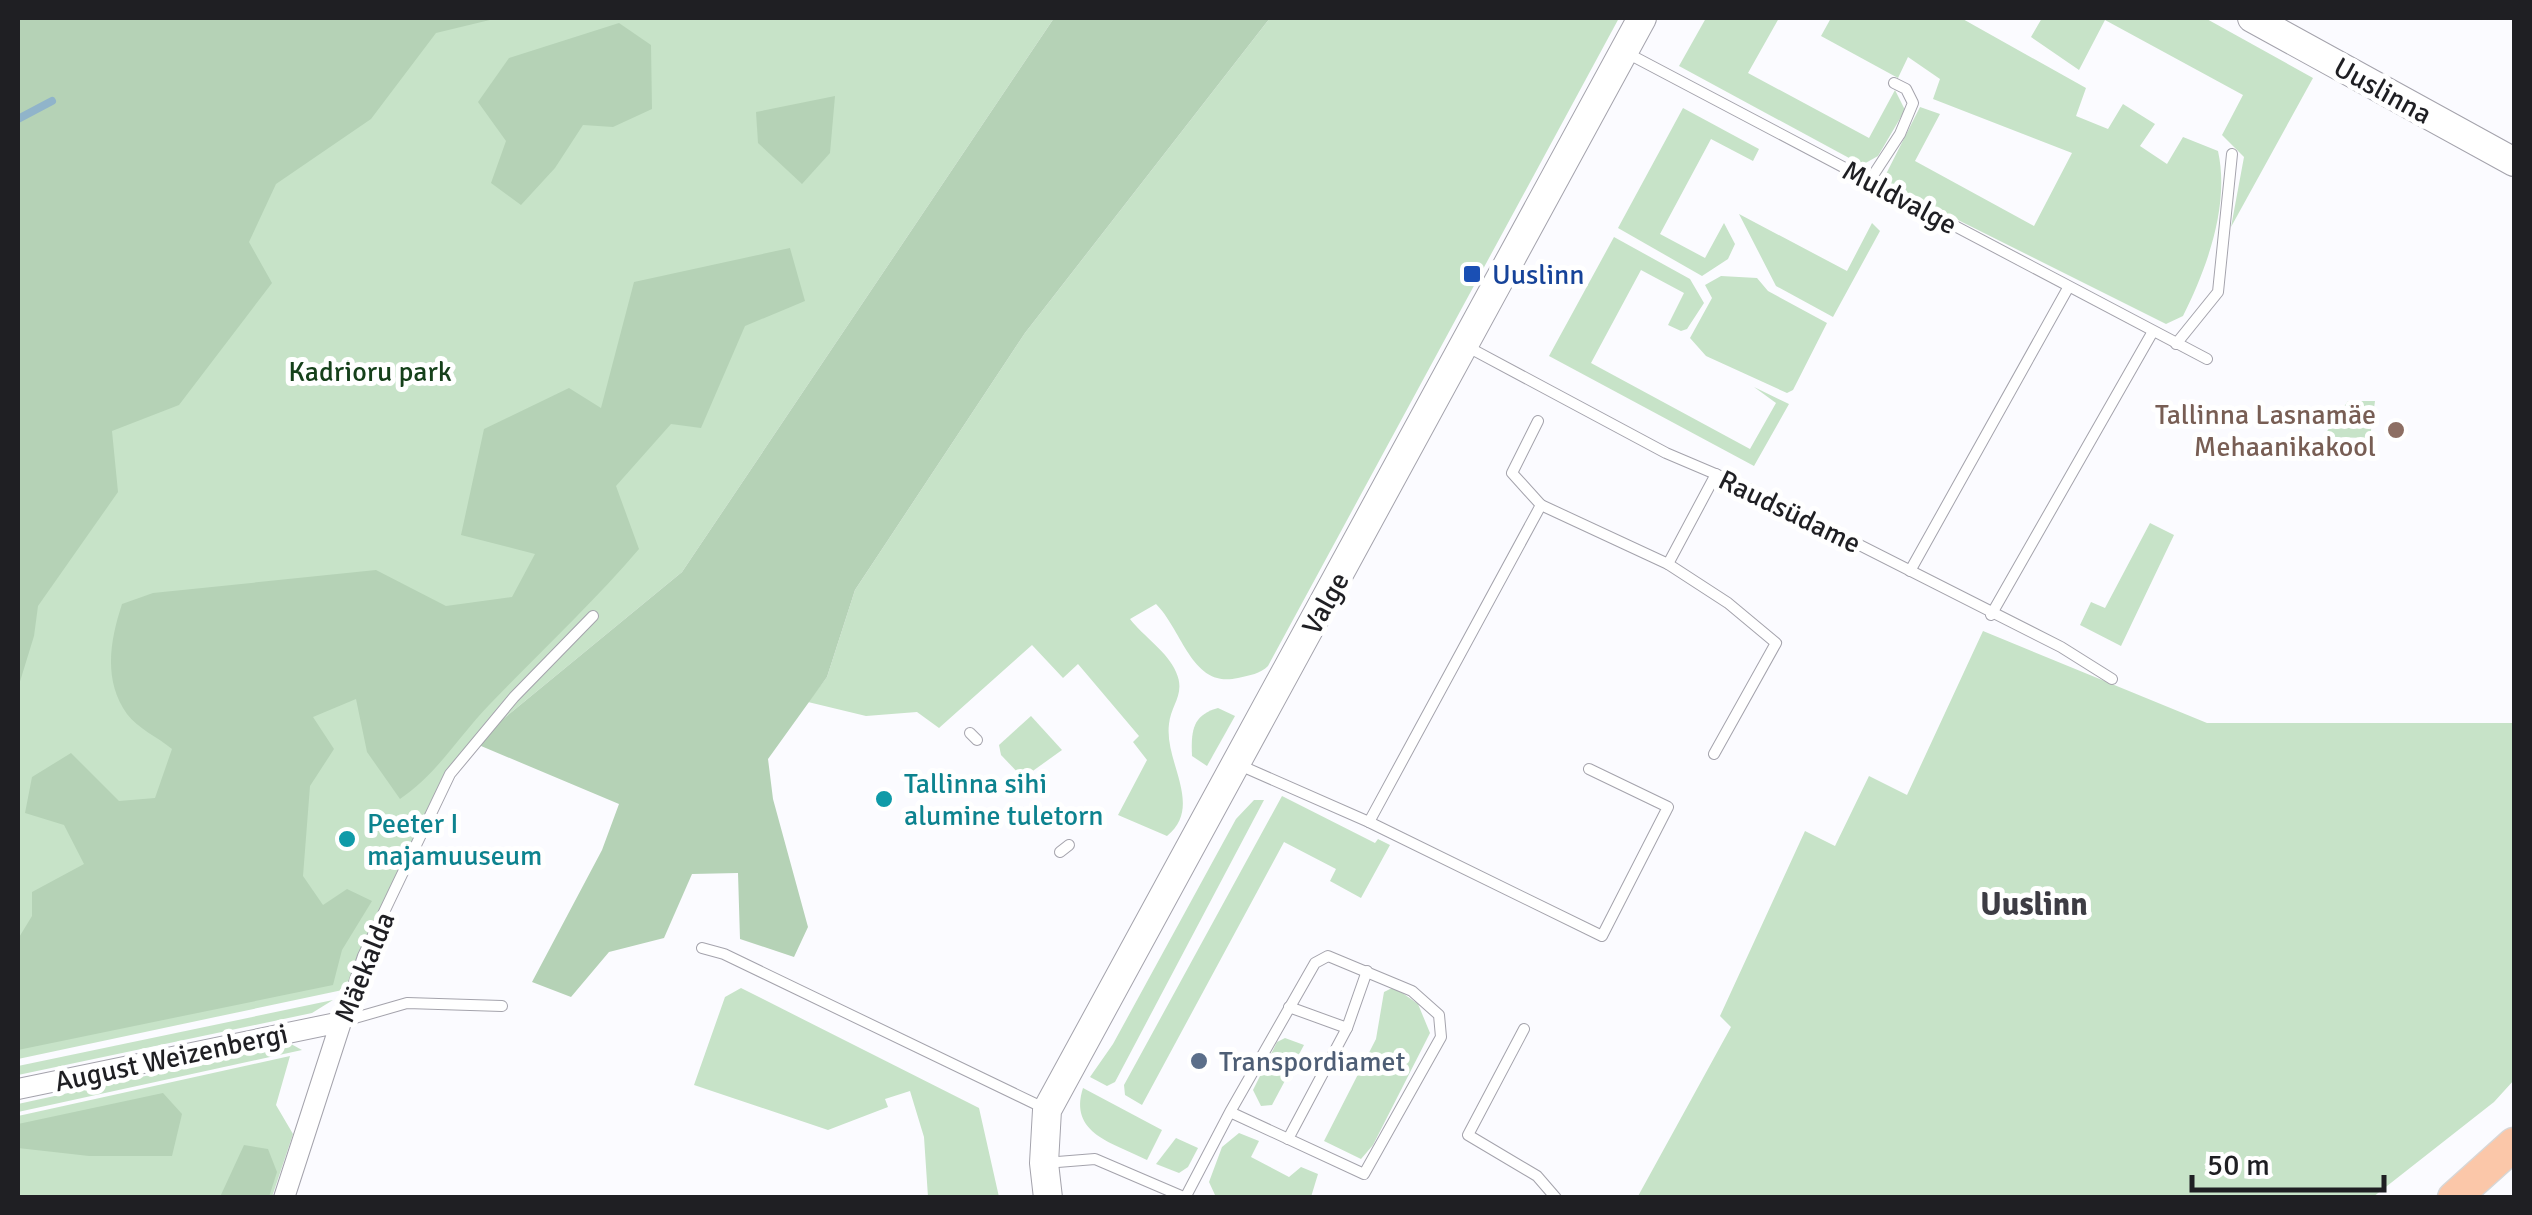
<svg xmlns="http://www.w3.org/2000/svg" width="2532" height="1215" viewBox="0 0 2532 1215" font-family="Signika,sans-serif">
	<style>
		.green { fill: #c7e3c8 }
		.forest { fill: #b5d2b6 }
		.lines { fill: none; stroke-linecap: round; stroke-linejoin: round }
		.stream { stroke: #90b4ca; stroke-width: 8 }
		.lane-casing { stroke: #a4a3ac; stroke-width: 12 }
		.street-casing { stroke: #a4a3ac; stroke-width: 22 }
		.secondary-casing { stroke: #a4a3ac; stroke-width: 30 }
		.primary-casing { stroke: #d7d7d7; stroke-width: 35 }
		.lane { stroke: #fff; stroke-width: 10 }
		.street { stroke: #fff; stroke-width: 20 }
		.secondary { stroke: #fff; stroke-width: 28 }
		.primary { stroke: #fbc7a9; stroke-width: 32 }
		.transit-dot { fill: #1a4fb4; stroke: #fff; stroke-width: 4 }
		.education-dot { fill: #8d6e63; stroke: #fff; stroke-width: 4 }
		.culture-dot { fill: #0f9aa8; stroke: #fff; stroke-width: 4 }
		.service-dot { fill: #5c6f8a; stroke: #fff; stroke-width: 4 }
		.labels { text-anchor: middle; stroke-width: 10; stroke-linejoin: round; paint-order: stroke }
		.street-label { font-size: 28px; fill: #1f1f23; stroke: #fff }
		.transit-label { font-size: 28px; fill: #164399; stroke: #fff; text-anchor: start }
		.park-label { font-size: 28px; fill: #15401a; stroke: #fff }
		.education-label { font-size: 28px; fill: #785e54; stroke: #fff; text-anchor: end }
		.culture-label { font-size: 28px; fill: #0d838f; stroke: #fff; text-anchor: start }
		.service-label { font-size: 28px; fill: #4e5e75; stroke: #fff; text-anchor: start }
		.quarter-label { font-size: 32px; font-weight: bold; fill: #3d3c44; stroke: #fff }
	</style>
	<rect width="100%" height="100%" fill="#fbfbff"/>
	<!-- green -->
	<g class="green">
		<polygon points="18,18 1054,18 682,572 474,743 450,773 352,988 18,1059"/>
		<path d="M1270,18H1619L1268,666C1260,674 1250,675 1238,678C1192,689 1183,631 1156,604L1130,619C1143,636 1168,652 1176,672C1186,694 1171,704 1169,724C1164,762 1204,806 1167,836L1118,815L1147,760L1133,742L1139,736L1078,664L1063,678L1032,645L939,728L917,712L866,716L808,702L827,677L855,590L1025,333Z"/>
		<polygon points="1706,18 1779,18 1748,73 1869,138 1895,90 1905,110 1878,156 1862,165 1679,66"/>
		<path d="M1831,18H1961L2086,88L2076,116L2108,129L2123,104L2155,124L2140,146L2167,164L2183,137L2218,151C2230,205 2207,268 2183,316L2166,324L1882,182L1920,107L1940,114L1915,161L2034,226L2072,153L1933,99L1940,79L1908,57L1898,78L1821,36Z"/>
		<polygon points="2042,18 2205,18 2313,78 2231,227 2244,157 2222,135 2243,95 2105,20 2079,70 2031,37"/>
		<polygon points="1683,108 1759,149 1753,161 1711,139 1660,234 1705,258 1724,223 1735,244 1728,259 1702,276 1618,228"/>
		<polygon points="1739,214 1847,271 1872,223 1880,231 1833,317 1776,286"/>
		<polygon points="1614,237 1690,279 1704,303 1687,329 1681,331 1668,325 1684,293 1641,270 1591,363 1750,449 1776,403 1754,387 1789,404 1754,466 1549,356"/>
		<polygon points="1721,276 1757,278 1768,291 1827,323 1793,390 1787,393 1706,356 1690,338 1712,298 1705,285"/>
		<polygon points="2348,401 2375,401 2370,438 2323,437"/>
		<polygon points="2150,523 2174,535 2121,646 2080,625 2091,602 2105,608"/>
		<polygon points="1983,631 2207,723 2514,723 2514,1080 2494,1102 2373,1197 1637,1198 1731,1027 1720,1016 1805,831 1835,846 1869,776 1907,795"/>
		<path d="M1218,708L1235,716L1207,766L1192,756C1191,732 1192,715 1218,708Z"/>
		<polygon points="1031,716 1062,750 1023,778 1001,755 999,745"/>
		<polygon points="1282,796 1375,843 1378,839 1390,845 1361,898 1330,881 1336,869 1284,842 1142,1105 1125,1095 1124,1085"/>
		<polygon points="1254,800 1264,800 1115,1082 1107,1086 1090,1077 1113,1044 1236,819"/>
		<polygon points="1394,987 1418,1004 1430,1033 1373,1145 1361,1159 1324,1141 1376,1039 1384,992"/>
		<polygon points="741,988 979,1108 999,1197 928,1197 924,1137 910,1091 885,1099 888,1107 828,1130 694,1085 725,997"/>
		<polygon points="333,1000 312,1013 18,1075 18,1066"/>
		<polygon points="1285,1038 1304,1045 1272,1105 1261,1106 1253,1090 1277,1042"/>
		<polygon points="291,1044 302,1050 18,1112 18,1104"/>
		<polygon points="290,1056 276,1105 293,1134 272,1197 18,1197 18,1116"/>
		<path d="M1083,1088L1162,1130L1147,1160C1114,1143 1068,1134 1083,1088Z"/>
		<polygon points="1239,1133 1259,1141 1251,1157 1289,1177 1301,1167 1318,1174 1311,1197 1215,1195 1209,1182 1222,1147"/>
		<polygon points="1176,1138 1198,1148 1188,1167 1179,1173 1156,1164"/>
	</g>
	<!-- forest -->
	<g class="forest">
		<polygon points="18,18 498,18 436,33 371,119 276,184 249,242 272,283 179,405 112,431 118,492 38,606 34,636 18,688"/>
		<polygon points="1054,18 1270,18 1025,333 855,590 827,677 768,759 773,799 808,927 794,957 740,939 738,873 692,874 664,938 609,952 571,997 532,982 602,850 619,804 474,743 682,572"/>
		<polygon points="619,23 651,45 652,109 613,127 583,125 555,168 521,205 491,183 506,141 478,102 509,58"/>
		<polygon points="835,96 830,153 802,184 758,143 756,112"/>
		<path d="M790,248L805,301L745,326L701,428L671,424L616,486L639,549C592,604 540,652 490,704C458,737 438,773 400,799L367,752L356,699L313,717L334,749L310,786L303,876L323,905L347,889L372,901L342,950L333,985L18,1050V939L32,916V892L84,864L64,825L25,813L32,777L71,753L119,801L155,798L172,749C159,738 137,728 127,714C103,680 110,641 122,604L153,593L376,570L446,606L512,597L535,554L461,535L484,429L569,388L601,408L634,282Z"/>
		<polygon points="163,1093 182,1114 172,1156 89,1156 18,1148 18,1124"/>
		<polygon points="244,1145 268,1149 277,1172 269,1197 220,1197"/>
	</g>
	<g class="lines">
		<!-- stream -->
		<polyline class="stream" points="18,119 52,101"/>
		<!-- lane casing -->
		<g class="lane-casing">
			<g id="lane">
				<polyline points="1625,52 2207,359"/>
				<polyline points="1870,180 1900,134 1913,103 1906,89 1894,83"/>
				<polyline points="2176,344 2218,292 2232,154"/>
				<polyline points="1466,346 1666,453 1739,484 2061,647 2112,679"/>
				<polyline points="1538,421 1512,473 1541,505"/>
				<polyline points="1668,564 1728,603 1776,643 1714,754"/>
				<polyline points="1910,571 2068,288"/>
				<polyline points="1991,615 2152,333"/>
				<polyline points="970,733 977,740"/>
				<polyline points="1237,764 1369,822 1541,505 1668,564 1716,474"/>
				<polyline points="1369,822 1602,936 1668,807 1589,769"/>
				<polyline points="1060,852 1069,845"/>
				<polyline points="702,948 724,954 1046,1109"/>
				<polyline points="1289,1007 1347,1028"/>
				<polyline points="341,1022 363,956 450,774 514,697 593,616"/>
				<polyline points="341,1022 407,1003 502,1006"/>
				<polyline points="1524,1029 1468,1135 1537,1176 1556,1198"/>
				<polyline points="1288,1139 1347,1028 1367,971"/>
				<polyline points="1045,1163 1095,1159 1186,1198"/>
				<polyline points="1185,1198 1230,1112 1364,1174 1441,1037 1439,1015 1412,991 1328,956 1315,963 1230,1112"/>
			</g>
		</g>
		<!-- street casing -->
		<g class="street-casing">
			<polyline id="street" points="18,1089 341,1022 284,1198"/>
		</g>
		<!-- secondary casing -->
		<g class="secondary-casing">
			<g id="secondary">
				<polyline points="2252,18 2514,162"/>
				<polyline points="1048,1198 1044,1163 1047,1110 1642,18"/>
			</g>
		</g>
		<!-- primary casing -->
		<g class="primary-casing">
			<polyline id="primary" points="2454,1198 2514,1144"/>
		</g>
		<!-- lane -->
		<use href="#lane" class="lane"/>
		<!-- street -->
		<use href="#street" class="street"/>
		<!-- secondary -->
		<use href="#secondary" class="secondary"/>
		<!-- primary -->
		<use href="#primary" class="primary"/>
	</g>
	<!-- markers -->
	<rect class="transit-dot" x="1462" y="264" width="20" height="20" rx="5"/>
	<circle class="education-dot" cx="2396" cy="430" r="10"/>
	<g class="culture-dot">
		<circle cx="884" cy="799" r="10"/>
		<circle cx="347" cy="839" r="10"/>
	</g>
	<circle class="service-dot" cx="1199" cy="1061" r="10"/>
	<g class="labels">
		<!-- street labels -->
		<g class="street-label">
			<text transform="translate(2383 90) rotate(29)" y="10">Uuslinna</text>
			<text transform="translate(1900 197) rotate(28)" y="10">Muldvalge</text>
			<text transform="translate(1790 511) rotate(26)" y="10">Raudsüdame</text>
			<text transform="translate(1325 603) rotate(-61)" y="10">Valge</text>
			<text transform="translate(364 967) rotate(-68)" y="10">Mäekalda</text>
			<text transform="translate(171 1057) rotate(-12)" y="10">August Weizenbergi</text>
		</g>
		<!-- transit labels -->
		<g class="transit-label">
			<text x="1492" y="284">Uuslinn</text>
		</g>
		<!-- park labels -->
		<g class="park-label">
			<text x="370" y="381">Kadrioru park</text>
		</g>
		<!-- education labels -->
		<g class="education-label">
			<text x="2376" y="424">Tallinna Lasnamäe<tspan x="2376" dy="32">Mehaanikakool</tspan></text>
		</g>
		<!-- culture labels -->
		<g class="culture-label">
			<text x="904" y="793">Tallinna sihi<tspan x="904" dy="32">alumine tuletorn</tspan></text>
			<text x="367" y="833">Peeter I<tspan x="367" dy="32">majamuuseum</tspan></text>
		</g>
		<!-- service labels -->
		<g class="service-label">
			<text x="1219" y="1071">Transpordiamet</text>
		</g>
		<!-- quarter labels -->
		<g class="quarter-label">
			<text x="2034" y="915">Uuslinn</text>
		</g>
	</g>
	<!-- border -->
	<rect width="2532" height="1215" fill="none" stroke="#1f1f23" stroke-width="40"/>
	<!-- scale -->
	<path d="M2192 1175v15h192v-15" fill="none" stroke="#1f1f23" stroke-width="5"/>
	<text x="2207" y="1175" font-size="30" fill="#1f1f23" stroke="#ffffff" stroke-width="8" paint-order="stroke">50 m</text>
</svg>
